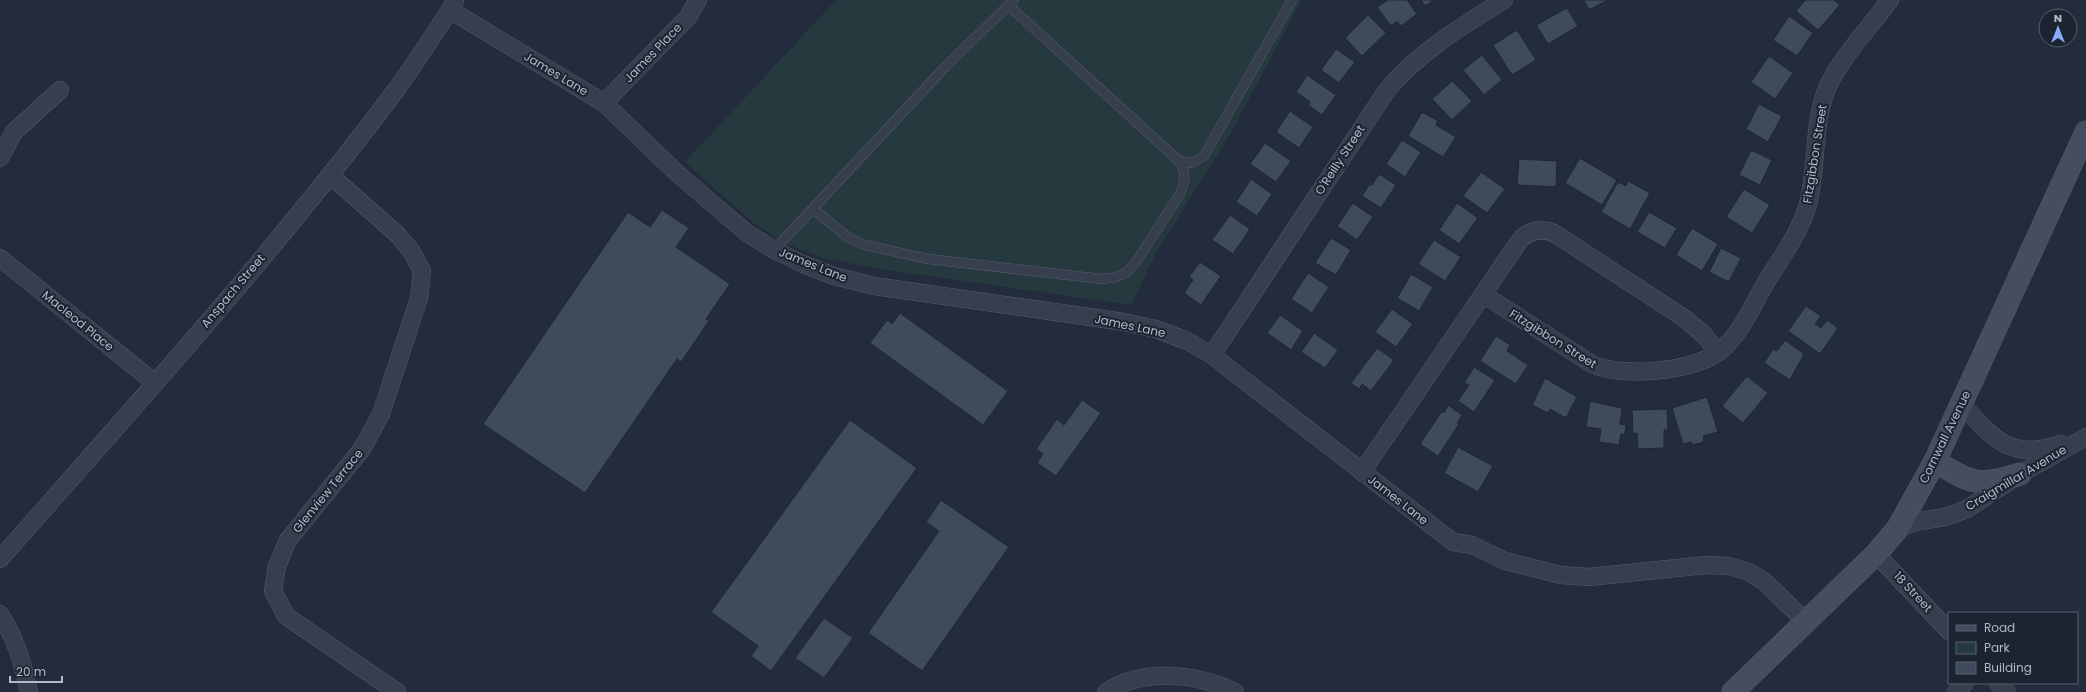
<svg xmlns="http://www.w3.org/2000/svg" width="2086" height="692" viewBox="0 0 2086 692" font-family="Poppins,sans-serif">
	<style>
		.green { fill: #25393e }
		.building { fill: #3f4a5c; stroke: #1e2634 }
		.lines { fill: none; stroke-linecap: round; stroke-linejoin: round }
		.lane-casing { stroke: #555c6b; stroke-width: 10 }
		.street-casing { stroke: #555c6b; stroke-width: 18 }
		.secondary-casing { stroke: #555c6b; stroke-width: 23 }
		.lane { stroke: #373e4d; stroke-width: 9 }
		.street { stroke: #373e4d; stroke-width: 17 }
		.secondary { stroke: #454d60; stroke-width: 22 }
		.labels { text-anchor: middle; stroke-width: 4; stroke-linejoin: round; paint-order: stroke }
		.street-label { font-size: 12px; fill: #b3b9c8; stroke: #1c2432 }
	</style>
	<rect width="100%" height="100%" fill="#232c3d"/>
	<!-- green -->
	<polygon class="green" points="836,0 1302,0 1229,136 1156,253 1131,305 887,270 823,258 785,243 752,222 685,162"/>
	<!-- building -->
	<g class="building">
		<polygon points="1388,0 1407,0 1417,14 1401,26 1397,21 1391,26 1377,7"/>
		<polygon points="1421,0 1434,0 1425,6"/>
		<polygon points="1584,0 1608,0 1589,10"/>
		<polygon points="1805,0 1834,0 1840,5 1818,30 1796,11"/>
		<polygon points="1567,8 1578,26 1548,44 1536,25"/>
		<polygon points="1368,15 1386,33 1362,56 1345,38"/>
		<polygon points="1789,16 1813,33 1797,56 1773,40"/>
		<polygon points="1517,30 1536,60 1512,75 1493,45"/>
		<polygon points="1336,49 1355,62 1339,83 1321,70"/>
		<polygon points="1482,55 1502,80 1484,95 1463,70"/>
		<polygon points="1769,56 1793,73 1775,99 1751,82"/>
		<polygon points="1307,75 1336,95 1322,115 1308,105 1310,102 1296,92"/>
		<polygon points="1452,81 1472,101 1452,120 1432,99"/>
		<polygon points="1759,104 1782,116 1768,142 1746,129"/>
		<polygon points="1290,111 1313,127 1299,148 1276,132"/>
		<polygon points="1422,112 1438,121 1436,125 1456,137 1443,157 1408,136"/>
		<polygon points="1402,140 1421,152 1405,177 1386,164"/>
		<polygon points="1265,143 1291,161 1276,182 1250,164"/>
		<polygon points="1751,150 1772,160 1760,185 1739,175"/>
		<polygon points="1580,158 1617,180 1602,205 1565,183"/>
		<polygon points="1519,159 1557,161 1556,187 1517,185"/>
		<polygon points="1481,172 1505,189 1487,213 1463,196"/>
		<polygon points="1379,174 1396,185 1381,208 1362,196 1370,184 1372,185"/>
		<polygon points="1251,179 1272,194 1257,216 1236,202"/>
		<polygon points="1628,181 1650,193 1630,229 1601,212 1618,182 1626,186"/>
		<polygon points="1744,189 1770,205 1752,233 1726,217"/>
		<polygon points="1353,203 1373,217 1357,240 1337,226"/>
		<polygon points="1457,203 1478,218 1459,244 1439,230"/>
		<polygon points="662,210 689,228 676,247 730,284 706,319 709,321 681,362 677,359 585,493 483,424 628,212 650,227"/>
		<polygon points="1649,212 1677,228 1665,248 1637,232"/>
		<polygon points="1230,215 1250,229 1233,254 1212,240"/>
		<polygon points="1692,228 1718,244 1702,271 1676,255"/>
		<polygon points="1331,238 1351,250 1336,275 1315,263"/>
		<polygon points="1434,240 1461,257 1445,281 1418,264"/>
		<polygon points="1721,248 1741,258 1729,282 1709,272"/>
		<polygon points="1200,262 1221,276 1201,305 1184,293 1193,280 1189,277"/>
		<polygon points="1308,273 1329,287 1312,313 1291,299"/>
		<polygon points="1411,274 1433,287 1419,311 1397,298"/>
		<polygon points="1806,306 1821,316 1815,324 1821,328 1827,320 1838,328 1820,354 1788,331"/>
		<polygon points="1392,309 1413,324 1396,347 1375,332"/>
		<polygon points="900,313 1008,391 983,425 870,343 887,320 892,324"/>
		<polygon points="1280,315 1303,331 1291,350 1267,333"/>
		<polygon points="1314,333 1338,350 1325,368 1301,352"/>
		<polygon points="1496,336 1510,345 1507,351 1528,365 1516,384 1480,361"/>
		<polygon points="1785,340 1804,354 1790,380 1764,363 1773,349 1777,351"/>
		<polygon points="1377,348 1394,360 1371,391 1362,384 1359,389 1351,383"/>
		<polygon points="1474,367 1495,380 1474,412 1458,401 1469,385 1464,383"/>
		<polygon points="1747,376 1768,393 1743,423 1722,406"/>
		<polygon points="1545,378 1577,397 1566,418 1550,409 1548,413 1532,405"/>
		<polygon points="1707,397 1718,432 1703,436 1704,442 1692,445 1691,442 1683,444 1672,408"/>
		<polygon points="1082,400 1101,413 1056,476 1037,463 1043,454 1036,449 1057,419 1064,425"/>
		<polygon points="1590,401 1622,408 1620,424 1626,425 1625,435 1621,434 1619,445 1599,442 1601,429 1586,427"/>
		<polygon points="1448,405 1462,415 1457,423 1459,424 1438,456 1420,444 1442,411 1444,413"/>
		<polygon points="1667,409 1668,430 1664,430 1664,448 1638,449 1637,433 1633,434 1632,410"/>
		<polygon points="850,420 917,468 771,671 751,656 758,646 711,612"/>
		<polygon points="1458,447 1493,466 1478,492 1444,473"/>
		<polygon points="941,500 1009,547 922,671 868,633 939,531 926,522"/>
		<polygon points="824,618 853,638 824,678 795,658"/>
	</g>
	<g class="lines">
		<!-- lane casing -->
		<g class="lane-casing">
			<g id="lane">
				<polyline points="1179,161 1192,163 1204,156 1292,0"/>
				<path d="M813,209L849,238L865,245L928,259L1102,279L1116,277L1127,272L1136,262L1180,194C1185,182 1187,173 1179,161L1008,5"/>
				<polyline points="774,250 947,65 1014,0"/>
			</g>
		</g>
		<!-- street casing -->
		<g class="street-casing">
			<g id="street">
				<polyline points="450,10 604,103 678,174 747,233 774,250 803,264 834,276 874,286 1124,322 1156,329 1187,341 1212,355 1231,370 1453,542 1472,545 1505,561 1561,575 1589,577 1706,565 1729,566 1749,572 1765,582 1805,621"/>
				<polyline points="604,103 688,17 698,0"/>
				<polyline points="0,158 14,132 60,90"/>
				<polyline points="330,175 398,235 412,252 422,271 419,298 381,414 362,449 288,540 277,566 273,591 286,616 397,692"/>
				<polyline points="0,258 155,383"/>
				<path d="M1484,295L1592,364C1621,378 1694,372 1720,351C1740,335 1752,307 1765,284C1780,259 1800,233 1808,204C1818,166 1812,123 1828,86C1840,59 1872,24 1890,0"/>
				<path d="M1212,355L1387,90C1420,51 1461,27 1504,0"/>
				<path d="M1962,404C1994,440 2011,461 2061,444"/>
				<path d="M1362,472L1520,240C1529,230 1541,228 1554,233L1684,318L1703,334L1718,352"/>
				<polyline points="1898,528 1921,521 1945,517 1967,509 2020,474 2086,437"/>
				<polyline points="1876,554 1949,631"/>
				<path d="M0,559C135,406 273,254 396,90C415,64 432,37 450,10L455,0"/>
				<path d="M0,614C16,639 23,664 29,692"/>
				<polyline points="1998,683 2007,692"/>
				<path d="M1106,692C1144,668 1196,673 1235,692"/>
				<polyline points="1956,692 1965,683"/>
			</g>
		</g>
		<!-- secondary casing -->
		<g class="secondary-casing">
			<g id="secondary">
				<path d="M1935,461C1972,484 1978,487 2020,474"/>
				<polyline points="1733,692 1876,554 1898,528 1935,461 2086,132"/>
			</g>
		</g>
		<!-- lane -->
		<use href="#lane" class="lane"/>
		<!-- street -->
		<use href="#street" class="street"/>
		<!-- secondary -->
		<use href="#secondary" class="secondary"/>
	</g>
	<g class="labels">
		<!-- street labels -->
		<g class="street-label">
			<text transform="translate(653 53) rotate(-46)" y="4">James Place</text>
			<text transform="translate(556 74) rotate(31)" y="4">James Lane</text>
			<text transform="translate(1815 154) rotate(-81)" y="4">Fitzgibbon Street</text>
			<text transform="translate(1340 160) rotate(-57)" y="4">O'Reilly Street</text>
			<text transform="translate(813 265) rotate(22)" y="4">James Lane</text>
			<text transform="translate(233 291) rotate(-50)" y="4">Anspach Street</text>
			<text transform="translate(78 321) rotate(39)" y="4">Macleod Place</text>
			<text transform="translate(1130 326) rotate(12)" y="4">James Lane</text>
			<text transform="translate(1553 339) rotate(32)" y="4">Fitzgibbon Street</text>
			<text transform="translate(1945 437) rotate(-64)" y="4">Cornwall Avenue</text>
			<text transform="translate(2016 478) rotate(-31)" y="4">Craigmillar Avenue</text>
			<text transform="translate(328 491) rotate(-51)" y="4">Glenview Terrace</text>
			<text transform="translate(1398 500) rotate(38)" y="4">James Lane</text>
			<text transform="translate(1913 592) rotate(47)" y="4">18 Street</text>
		</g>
	</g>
	<!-- legend -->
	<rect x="1948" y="612" width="130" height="72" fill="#1c2432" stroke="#58606e"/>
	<rect x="1956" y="625" width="20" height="6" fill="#454d60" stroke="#58606e"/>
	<text x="1984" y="632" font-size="12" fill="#b3b9c8">Road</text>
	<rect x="1956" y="642" width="20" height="12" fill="#25393e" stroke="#58606e"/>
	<text x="1984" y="652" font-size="12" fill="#b3b9c8">Park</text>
	<rect x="1956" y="662" width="20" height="12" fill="#3f4a5c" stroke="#58606e"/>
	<text x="1984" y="672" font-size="12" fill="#b3b9c8">Building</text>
	<!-- north arrow -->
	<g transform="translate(2058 28)"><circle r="19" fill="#1c2432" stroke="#58606e"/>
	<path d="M0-3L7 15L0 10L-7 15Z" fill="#88aaf9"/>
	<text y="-6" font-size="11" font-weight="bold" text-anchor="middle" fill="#b3b9c8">N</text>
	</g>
	<!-- scale -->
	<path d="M10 676v6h52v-6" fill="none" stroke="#b3b9c8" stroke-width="2"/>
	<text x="16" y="676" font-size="12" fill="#b3b9c8" stroke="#1c2432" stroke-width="3" paint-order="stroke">20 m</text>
</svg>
